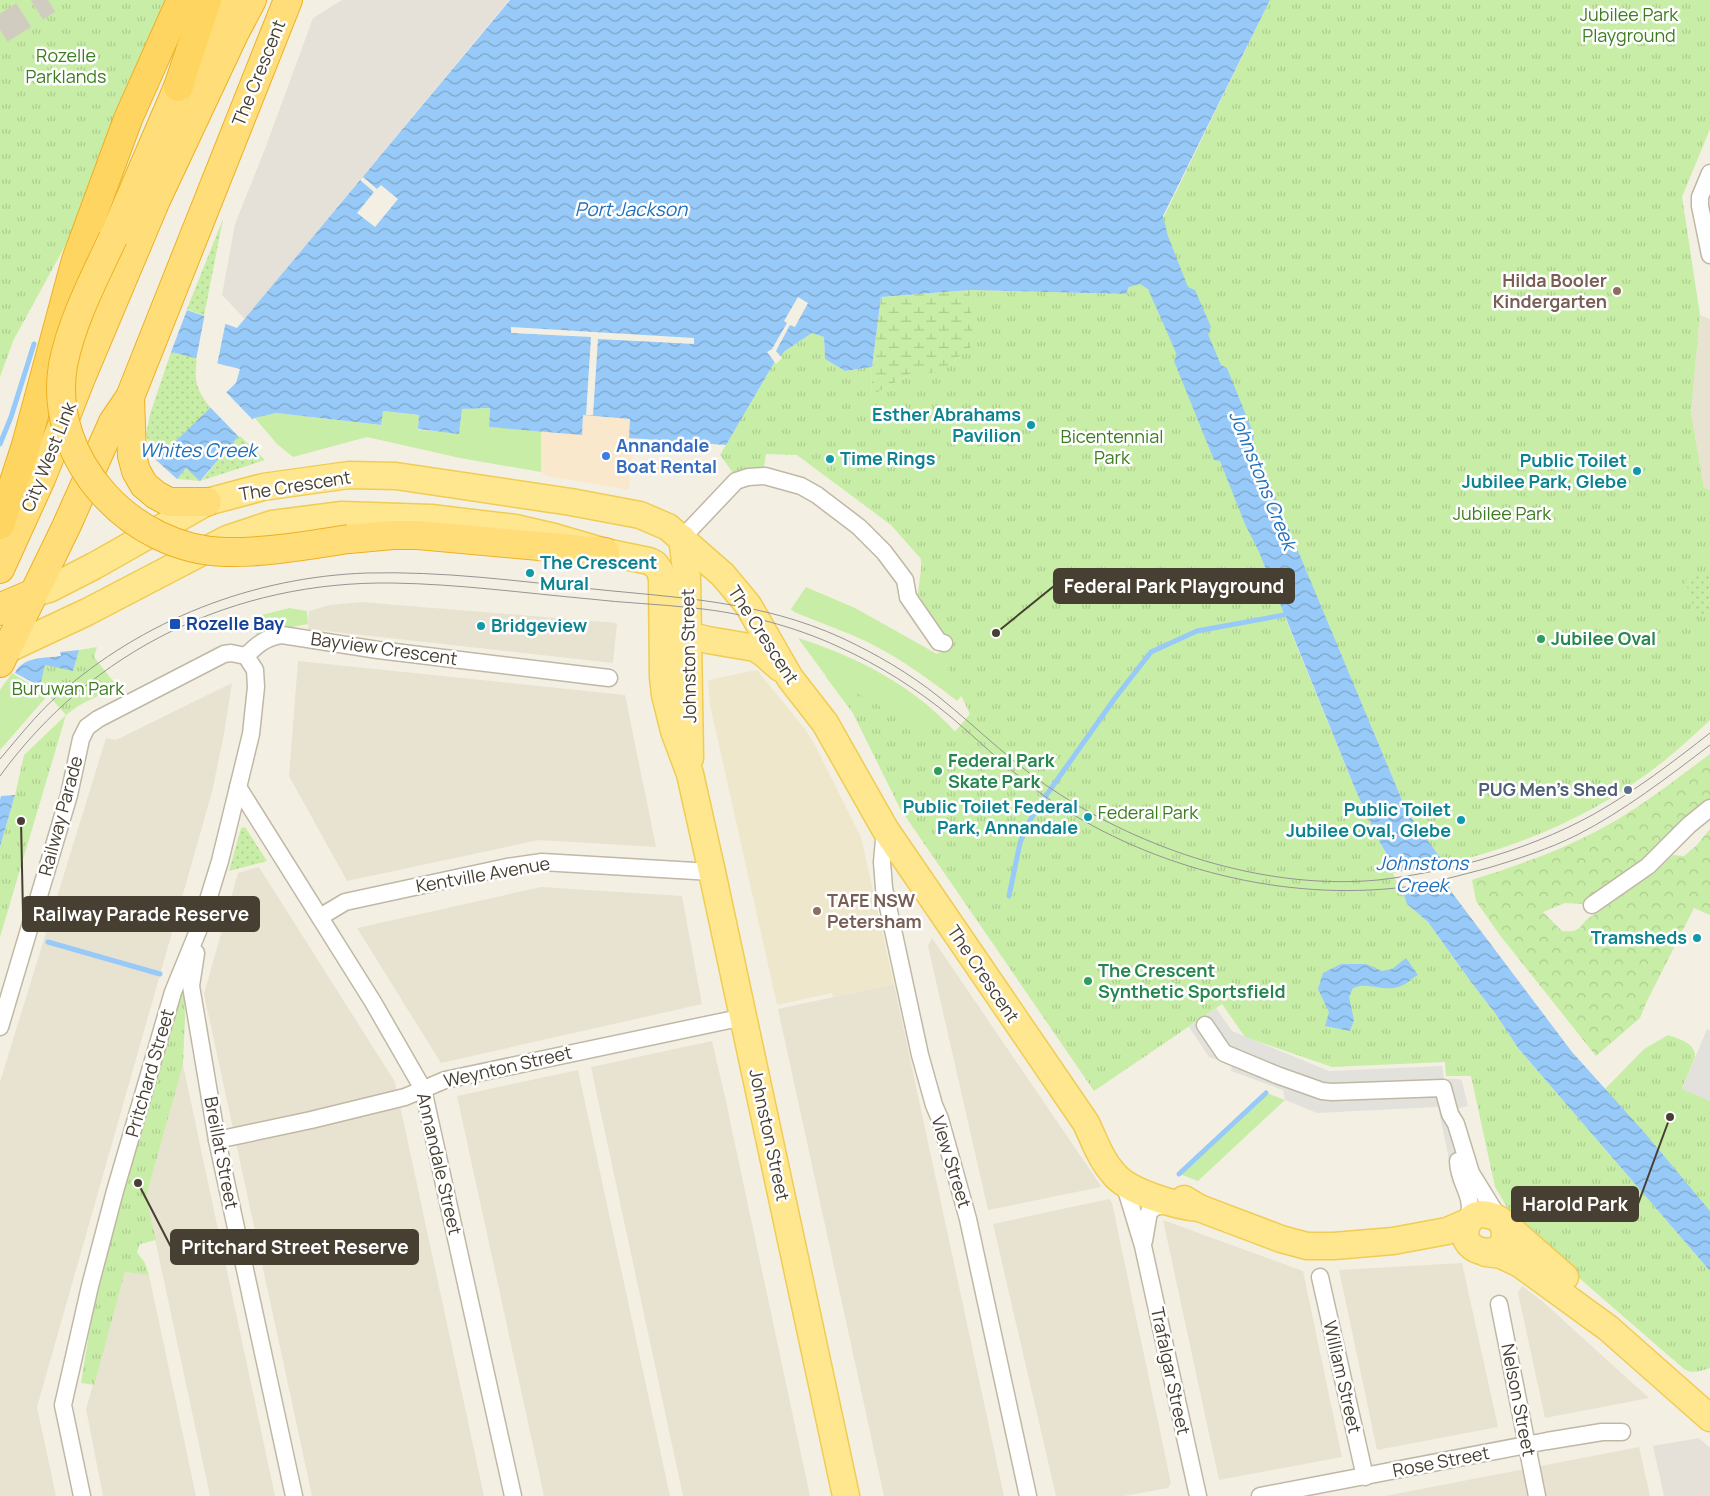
<svg xmlns="http://www.w3.org/2000/svg" width="1710" height="1496" viewBox="0 0 1710 1496" font-family="Manrope,sans-serif">
	<style>
		.residential { fill: #e8e2d0 }
		.commercial { fill: #f9e8cb }
		.industrial { fill: #e5e0d8 }
		.education { fill: #eee7cb }
		.grass { fill: #c8eda6 }
		.forest { fill: url(#forest-crowns) }
		.wetland { fill: url(#wetland-marsh) }
		.park { fill: url(#park-tufts) }
		.garden { fill: url(#garden-dots) }
		.parking { fill: #e3e1dc }
		.water { fill: url(#water-waves) }
		.pier { fill: #f3f0e3 }
		.lines { fill: none; stroke-linecap: round; stroke-linejoin: round }
		.stream { stroke: #97caf8; stroke-width: 5 }
		.motorway-tunnel { stroke: #d0cdc0; stroke-width: 28; stroke-dasharray: 28 14; stroke-linecap: butt }
		.minor-casing { stroke: #c0b8a4; stroke-width: 19 }
		.primary-casing { stroke: #f0cc54; stroke-width: 29 }
		.trunk-casing { stroke: #eeb022; stroke-width: 30 }
		.motorway-casing { stroke: #eeb022; stroke-width: 30 }
		.minor { stroke: #fff; stroke-width: 16 }
		.primary { stroke: #ffe790; stroke-width: 26 }
		.trunk { stroke: #ffde79; stroke-width: 28 }
		.motorway { stroke: #ffd562; stroke-width: 28 }
		.tram { stroke: #949494; stroke-width: 1 }
		.trunk-bridge-casing { stroke: #eeb022; stroke-width: 30; stroke-linecap: butt }
		.trunk-bridge { stroke: #ffde79; stroke-width: 28 }
		.education-dot { fill: #8d6e63; stroke: #fff; stroke-width: 2 }
		.culture-dot { fill: #0f9aa8; stroke: #fff; stroke-width: 2 }
		.shop-dot { fill: #3f7fe0; stroke: #fff; stroke-width: 2 }
		.transit-dot { fill: #1a4fb4; stroke: #fff; stroke-width: 2 }
		.leisure-dot { fill: #2e9e5b; stroke: #fff; stroke-width: 2 }
		.service-dot { fill: #5c6f8a; stroke: #fff; stroke-width: 2 }
		.labels { text-anchor: middle; stroke-width: 5; stroke-linejoin: round; paint-order: stroke }
		.park-label { font-size: 18px; fill: #3d7d20; stroke: #fff }
		.street-label { font-size: 18px; fill: #463f32; stroke: #fff }
		.education-label { font-size: 18px; font-weight: bold; fill: #785e54; stroke: #fff; text-anchor: end }
		.culture-label { font-size: 18px; font-weight: bold; fill: #0d838f; stroke: #fff; text-anchor: end }
		.shop-label { font-size: 18px; font-weight: bold; fill: #366cbe; stroke: #fff; text-anchor: start }
		.transit-label { font-size: 18px; font-weight: bold; fill: #164399; stroke: #fff; text-anchor: start }
		.leisure-label { font-size: 18px; font-weight: bold; fill: #27864d; stroke: #fff; text-anchor: start }
		.service-label { font-size: 18px; font-weight: bold; fill: #4e5e75; stroke: #fff; text-anchor: end }
		.water-label { font-size: 19px; font-style: italic; fill: #2170bc; stroke: #fff }
		.leader { fill: none; stroke: #463f32; stroke-width: 2 }
		.callout-dot { fill: #463f32; stroke: #fff; stroke-width: 2 }
		.callout { fill: #463f32; stroke: #463f32; stroke-width: 2 }
		.callout-label { font-size: 19px; text-anchor: middle; font-weight: bold; fill: #fff }
	</style>
	<defs>
		<pattern id="forest-crowns" width="20" height="18" patternUnits="userSpaceOnUse" patternTransform="scale(1.25)"><rect width="20" height="18" fill="#c8eda6"/><path d="M2 6a3 3 0 1 1 6 0M12 15a3 3 0 1 1 6 0" fill="none" stroke="#adcc8f"/></pattern>
		<pattern id="wetland-marsh" width="20" height="14" patternUnits="userSpaceOnUse" patternTransform="scale(1.25)"><rect width="20" height="14" fill="#c8eda6"/><path d="M1 5h8M5 5V1M11 12h8M15 12V8" fill="none" stroke="#adcc8f"/></pattern>
		<pattern id="park-tufts" width="24" height="20" patternUnits="userSpaceOnUse" patternTransform="scale(1.25)"><rect width="24" height="20" fill="#c8eda6"/><path d="M3 7l-1-3M5 7V3M7 7l1-3M15 17l-1-3M17 17v-4M19 17l1-3" fill="none" stroke="#adcc8f"/></pattern>
		<pattern id="garden-dots" width="8" height="8" patternUnits="userSpaceOnUse" patternTransform="scale(1.25)"><rect width="8" height="8" fill="#c8eda6"/><path d="M2 2h.1M6 6h.1" fill="none" stroke="#adcc8f" stroke-width="1.8" stroke-linecap="round"/></pattern>
		<pattern id="water-waves" width="16" height="10" patternUnits="userSpaceOnUse" patternTransform="scale(1.25)"><rect width="16" height="10" fill="#97caf8"/><path d="M0 5q4-4 8 0t8 0" fill="none" stroke="#7da5c9"/></pattern>
	</defs>
	<rect width="100%" height="100%" fill="#f3f0e3"/>
	<!-- residential -->
	<g class="residential">
		<polygon points="1700,315 1710,319 1710,490 1704,488 1691,413"/>
		<polygon points="361,602 617,623 613,663 308,629 309,611 330,605"/>
		<polygon points="298,661 625,695 656,847 539,840 347,881 289,776"/>
		<polygon points="232,683 224,734 212,792 37,1407 56,1496 0,1496 0,1082 106,738 116,740"/>
		<polygon points="259,867 395,1082 484,1496 312,1496 204,994 238,873"/>
		<polygon points="541,887 682,896 702,1004 441,1063 357,928"/>
		<polygon points="932,938 1101,1186 1101,1187 988,1210 928,946"/>
		<polygon points="894,984 1004,1496 884,1496 778,1009"/>
		<polygon points="712,1041 725,1097 810,1496 683,1496 591,1067"/>
		<polygon points="183,1065 275,1496 210,1496 146,1197"/>
		<polygon points="578,1070 670,1496 544,1496 457,1096"/>
		<polygon points="1109,1199 1112,1203 1171,1483 1168,1488 1124,1496 1056,1496 993,1224"/>
		<polygon points="1163,1220 1303,1271 1342,1457 1219,1480"/>
		<polygon points="1462,1263 1498,1427 1377,1450 1339,1270"/>
		<polygon points="125,1272 149,1275 196,1496 103,1496 86,1409"/>
		<polygon points="1522,1286 1542,1301 1649,1398 1545,1418 1518,1293"/>
		<polygon points="1639,1447 1650,1496 1385,1496"/>
	</g>
	<!-- commercial -->
	<polygon class="commercial" points="583,415 630,419 629,437 635,438 632,462 662,465 698,462 698,476 630,474 629,490 547,476 541,472 541,431 582,435"/>
	<!-- industrial -->
	<g class="industrial">
		<polygon points="342,0 509,0 245,319 222,295 235,224 265,149 313,18"/>
		<polygon points="1699,1438 1710,1448 1710,1496 1664,1496 1653,1446"/>
	</g>
	<!-- education -->
	<polygon class="education" points="757,670 805,729 814,743 861,837 894,984 833,997 832,993 777,1005 710,705 708,680"/>
	<!-- grass -->
	<g class="grass">
		<polygon points="490,408 489,427 541,431 541,472 460,458 367,437 293,457 277,444 254,417 276,413 380,425 382,411 419,415 418,430 459,433 462,409"/>
		<path d="M806,587L855,608L937,654L940,652L961,695L997,711L901,810L853,713L798,638C855,656 915,686 955,732L970,714L962,695L957,701C924,675 890,651 852,635C833,627 813,620 794,612L791,609Z"/>
		<polygon points="289,608 307,611 308,624 256,634 258,616"/>
		<polygon points="12,673 48,695 0,750 0,690"/>
		<polygon points="1264,1092 1285,1100 1198,1181 1177,1173"/>
	</g>
	<!-- forest -->
	<path class="forest" d="M1710,754V800L1685,820L1686,824L1660,842L1644,860L1608,888L1581,904L1565,903L1543,912L1562,931C1577,932 1578,931 1586,920C1590,917 1596,914 1600,911L1597,905L1654,873L1673,855L1684,856L1696,846L1710,829V915L1694,908L1647,1001L1640,1018L1596,1056L1499,934L1476,901L1472,880C1513,867 1554,853 1593,833C1635,812 1672,782 1710,754Z"/>
	<!-- wetland -->
	<polygon class="wetland" points="970,290 974,345 939,373 912,373 871,396 872,367 881,297"/>
	<!-- park -->
	<g class="park">
		<polygon points="0,0 165,0 71,235 13,341 0,377"/>
		<path d="M1270,0H1710V129L1682,197L1700,315L1691,413L1704,488L1710,490V720C1695,734 1680,748 1664,761C1599,813 1525,845 1445,864L1407,812L1279,507L1284,615L1356,791L1377,837L1395,869L1407,904L1428,922L1471,982L1495,1013L1518,1048L1710,1271V1368C1701,1370 1693,1375 1684,1369L1526,1232L1514,1219L1495,1187L1471,1076H1446L1445,1062L1332,1067L1245,1037L1222,1004L1094,1091L901,810L853,713L825,676L897,715L914,735L946,722L955,732L970,714L940,652L945,649L941,631L918,594L921,569V559L891,525L797,455L766,454L764,468L754,467L733,473L720,455L774,363L785,351L812,333L824,337L825,359L845,371L872,367L871,396L912,373H939L973,345L970,290L1126,294Z"/>
		<polygon points="97,647 94,657 117,686 78,706 66,715 0,937 0,847 15,795 24,755 66,715 40,686 45,664 73,670 79,650"/>
		<polygon points="184,980 185,1018 183,1065 146,1197 156,1240 140,1244 137,1252 145,1263 149,1275 125,1272 94,1385 81,1383 93,1309 112,1231"/>
		<path d="M1668,1035C1679,1039 1696,1043 1695,1057L1682,1088L1710,1101V1211L1605,1089L1644,1049Z"/>
	</g>
	<!-- garden -->
	<g class="garden">
		<polygon points="223,219 204,316 187,309"/>
		<path d="M171,352L197,358C194,381 196,390 211,408L156,460L146,435L150,414Z"/>
		<polygon points="239,435 265,460 200,481 177,479 186,468 201,481"/>
		<polygon points="1710,572 1710,614 1697,618 1685,580"/>
		<polygon points="245,827 267,861 229,871 241,828"/>
	</g>
	<!-- parking -->
	<g class="parking">
		<polygon points="1216,1008 1232,1031 1329,1071 1442,1066 1444,1079 1459,1079 1462,1081 1468,1106 1449,1111 1461,1177 1453,1179 1438,1107 1317,1113 1285,1100 1283,1090 1231,1071 1232,1065 1209,1057 1189,1027"/>
		<polygon points="1707,1029 1710,1031 1710,1101 1682,1089"/>
	</g>
	<!-- water -->
	<g class="water">
		<polygon points="510,0 1270,0 1163,216 1168,236 1188,287 1195,290 1211,327 1208,334 1221,365 1227,368 1254,435 1253,443 1407,812 1445,864 1450,890 1572,1052 1644,1132 1710,1211 1710,1271 1518,1048 1495,1013 1471,982 1428,922 1407,904 1395,869 1377,837 1356,791 1259,552 1245,524 1220,461 1214,460 1174,361 1177,355 1148,289 1140,284 1129,287 1126,294 970,290 881,297 872,367 845,371 825,359 824,337 812,333 785,351 774,363 726,445 629,438 630,419 583,415 582,435 489,427 490,408 462,409 459,434 418,429 419,415 383,411 381,425 276,413 254,418 200,481 186,468 177,479 156,460 236,383 240,369 171,352 187,310 237,328"/>
		<path d="M79,650L73,671L45,665L40,686L15,673C22,657 45,658 61,656L60,652Z"/>
		<polygon points="15,795 0,847 0,800 1,796"/>
		<path d="M1406,958L1418,975C1412,978 1407,984 1401,986C1384,993 1369,981 1353,988L1349,997L1354,1020L1350,1031L1325,1026L1329,1012L1318,989L1323,973L1341,964H1366L1382,971L1392,969Z"/>
	</g>
	<!-- pier -->
	<g class="pier">
		<polygon points="363,177 377,189 381,185 398,199 375,227 357,213 374,192 360,180"/>
		<polygon points="798,297 808,303 795,327 790,325 776,351 782,358 776,364 767,352 772,349 787,323 784,321"/>
		<polygon points="205,313 226,321 217,365 196,360"/>
		<polygon points="511,327 694,338 694,344 598,339 593,415 586,415 591,337 511,333"/>
		<polygon points="225,391 254,421 239,437 209,406"/>
		<polygon points="1447,863 1451,884 1401,893 1393,873"/>
	</g>
	<g class="lines">
		<!-- stream -->
		<g class="stream">
			<polyline points="0,444 11,417 34,344"/>
			<polyline points="1009,896 1020,843 1026,827 1038,807 1115,698 1151,652 1197,631 1284,615 1290,612"/>
			<polyline points="48,942 160,974"/>
			<polyline points="1179,1174 1266,1093"/>
		</g>
		<!-- motorway-tunnel -->
		<polyline class="motorway-tunnel" points="0,30 48,0"/>
		<!-- minor casing -->
		<g class="minor-casing">
			<g id="minor">
				<polyline points="1710,173 1700,197 1700,206 1710,255"/>
				<polyline points="682,538 736,481 748,477 765,476 801,486 817,495 859,527 884,552 905,580 908,597 939,642 944,643"/>
				<path d="M246,656C257,645 266,637 282,635L378,650L609,678"/>
				<polyline points="238,787 373,1002 423,1089 513,1496"/>
				<polyline points="885,829 882,862 884,888 920,1055 934,1105 940,1119 968,1219 1028,1496"/>
				<polyline points="1592,905 1648,866 1689,825 1710,808"/>
				<polyline points="320,917 345,902 507,867 542,862 712,872"/>
				<polyline points="196,953 191,986 217,1140 294,1496"/>
				<polyline points="1205,1025 1224,1053 1277,1075 1322,1091 1332,1092 1443,1088 1450,1114 1456,1124 1471,1173 1500,1220"/>
				<polyline points="0,1027 69,795 81,739 87,727 98,719 224,654 231,653 246,656"/>
				<polyline points="217,1140 311,1120 405,1097 445,1080 744,1017"/>
				<path d="M1458,1161C1459,1186 1474,1192 1469,1220"/>
				<polyline points="1124,1183 1143,1246 1198,1496"/>
				<polyline points="1144,1241 1149,1212 1155,1207 1170,1204"/>
				<polyline points="1320,1277 1365,1477"/>
				<polyline points="1499,1304 1537,1496"/>
				<polyline points="82,1496 63,1405 90,1286 115,1191 173,992 200,926 220,861 243,767 251,734 256,687 255,670 246,656"/>
				<polyline points="1260,1496 1547,1441 1602,1432 1622,1432"/>
			</g>
		</g>
		<!-- primary casing -->
		<g class="primary-casing">
			<g id="primary">
				<polyline points="682,538 687,577 690,758"/>
				<path d="M34,593L49,589L94,566L207,502L263,487L349,475L396,476L571,502L640,515L668,527L723,575L748,605L790,678L825,723L885,829L1086,1123C1094,1140 1101,1160 1114,1174C1128,1192 1176,1206 1199,1208"/>
				<polyline points="672,626 687,635 708,640 755,648 763,653 780,668"/>
				<polyline points="6,650 87,612 227,539 272,524 342,515 431,518 515,528 554,537 605,552 649,561 655,564 660,571 662,579 663,677 665,695 674,731 690,774 712,872 846,1496"/>
				<polyline points="1184,1199 1199,1208 1281,1239 1307,1246 1334,1246 1393,1241 1447,1231 1468,1222"/>
				<path d="M1503,1224C1516,1265 1454,1256 1467,1225C1473,1210 1489,1213 1500,1220L1565,1277"/>
				<polyline points="1486,1253 1501,1255 1520,1264 1608,1328 1710,1418"/>
			</g>
		</g>
		<!-- trunk casing -->
		<g class="trunk-casing">
			<g id="trunk">
				<polyline points="113,238 178,87 222,0"/>
				<polyline points="130,397 132,456 136,471 144,485 156,495 169,502 207,502"/>
				<polyline points="349,539 393,535 418,535 605,552"/>
				<polyline points="0,569 41,479 81,378 156,200 234,34 252,0"/>
				<polyline points="0,611 8,604 34,593"/>
				<polyline points="0,663 66,527 113,422 130,397 288,0"/>
			</g>
		</g>
		<!-- motorway casing -->
		<g class="motorway-casing">
			<g id="motorway">
				<polyline points="178,87 207,0"/>
				<polyline points="0,525 26,445 76,260 128,119 181,0"/>
			</g>
		</g>
		<!-- minor -->
		<use href="#minor" class="minor"/>
		<!-- primary -->
		<use href="#primary" class="primary"/>
		<!-- trunk -->
		<use href="#trunk" class="trunk"/>
		<!-- motorway -->
		<use href="#motorway" class="motorway"/>
		<!-- tram -->
		<g class="tram">
			<path d="M0,759C18,738 36,715 57,696C142,620 253,577 367,573C442,571 518,581 593,589C680,598 761,601 842,638C876,654 909,673 939,697C980,730 1018,769 1064,797C1154,854 1271,890 1378,880C1413,876 1447,869 1480,860C1519,849 1558,834 1594,814C1635,791 1673,762 1710,733"/>
			<path d="M0,776C92,649 235,581 392,583C458,584 524,593 590,599C624,603 659,604 694,608C743,613 794,626 839,647C879,665 917,689 951,717C985,746 1016,777 1053,802C1154,869 1285,902 1405,887C1433,883 1461,875 1488,868C1518,859 1549,849 1577,835C1624,811 1668,777 1710,745"/>
		</g>
		<!-- trunk-bridge casing -->
		<g class="trunk-bridge-casing">
			<path id="trunk-bridge" d="M113,238C94,279 72,320 63,365C47,460 132,550 225,552C266,553 308,545 349,539"/>
		</g>
		<!-- trunk-bridge -->
		<use href="#trunk-bridge" class="trunk-bridge"/>
	</g>
	<!-- markers -->
	<g class="education-dot">
		<circle cx="1617" cy="291" r="5"/>
		<circle cx="817" cy="911" r="5"/>
	</g>
	<g class="culture-dot">
		<circle cx="1031" cy="425" r="5"/>
		<circle cx="830" cy="459" r="5"/>
		<circle cx="1637" cy="471" r="5"/>
		<circle cx="530" cy="573" r="5"/>
		<circle cx="481" cy="626" r="5"/>
		<circle cx="1088" cy="817" r="5"/>
		<circle cx="1461" cy="820" r="5"/>
		<circle cx="1697" cy="938" r="5"/>
	</g>
	<circle class="shop-dot" cx="606" cy="456" r="5"/>
	<rect class="transit-dot" x="169" y="618" width="12" height="12" rx="2.5"/>
	<g class="leisure-dot">
		<circle cx="1541" cy="639" r="5"/>
		<circle cx="938" cy="771" r="5"/>
		<circle cx="1088" cy="981" r="5"/>
	</g>
	<circle class="service-dot" cx="1628" cy="790" r="5"/>
	<g class="labels">
		<!-- park labels -->
		<g class="park-label">
			<text x="1629" y="21">Jubilee Park<tspan x="1629" dy="21">Playground</tspan></text>
			<text x="66" y="62">Rozelle<tspan x="66" dy="21">Parklands</tspan></text>
			<text x="1112" y="443">Bicentennial<tspan x="1112" dy="21">Park</tspan></text>
			<text x="1502" y="520">Jubilee Park</text>
			<text x="68" y="695">Buruwan Park</text>
			<text x="1148" y="819">Federal Park</text>
		</g>
		<!-- street labels -->
		<g class="street-label">
			<text transform="translate(259 73) rotate(-68)" y="6">The Crescent</text>
			<text transform="translate(49 457) rotate(-68)" y="6">City West Link</text>
			<text transform="translate(295 486) rotate(-9)" y="6">The Crescent</text>
			<text transform="translate(763 635) rotate(57)" y="6">The Crescent</text>
			<text transform="translate(384 649) rotate(8)" y="6">Bayview Crescent</text>
			<text transform="translate(689 656) rotate(-91)" y="6">Johnston Street</text>
			<text transform="translate(61 816) rotate(-75)" y="6">Railway Parade</text>
			<text transform="translate(483 875) rotate(-10)" y="6">Kentville Avenue</text>
			<text transform="translate(983 974) rotate(56)" y="6">The Crescent</text>
			<text transform="translate(508 1067) rotate(-13)" y="6">Weynton Street</text>
			<text transform="translate(150 1073) rotate(-74)" y="6">Pritchard Street</text>
			<text transform="translate(769 1135) rotate(78)" y="6">Johnston Street</text>
			<text transform="translate(221 1153) rotate(79)" y="6">Breillat Street</text>
			<text transform="translate(951 1162) rotate(73)" y="6">View Street</text>
			<text transform="translate(439 1164) rotate(77)" y="6">Annandale Street</text>
			<text transform="translate(1170 1371) rotate(78)" y="6">Trafalgar Street</text>
			<text transform="translate(1342 1377) rotate(77)" y="6">William Street</text>
			<text transform="translate(1518 1400) rotate(79)" y="6">Nelson Street</text>
			<text transform="translate(1441 1462) rotate(-11)" y="6">Rose Street</text>
		</g>
		<!-- education labels -->
		<g class="education-label">
			<text x="1607" y="287">Hilda Booler<tspan x="1607" dy="21">Kindergarten</tspan></text>
			<text x="827" y="907" text-anchor="start">TAFE NSW<tspan x="827" dy="21">Petersham</tspan></text>
		</g>
		<!-- culture labels -->
		<g class="culture-label">
			<text x="1021" y="421">Esther Abrahams<tspan x="1021" dy="21">Pavilion</tspan></text>
			<text x="840" y="465" text-anchor="start">Time Rings</text>
			<text x="1627" y="467">Public Toilet<tspan x="1627" dy="21">Jubilee Park, Glebe</tspan></text>
			<text x="540" y="569" text-anchor="start">The Crescent<tspan x="540" dy="21">Mural</tspan></text>
			<text x="491" y="632" text-anchor="start">Bridgeview</text>
			<text x="1078" y="813">Public Toilet Federal<tspan x="1078" dy="21">Park, Annandale</tspan></text>
			<text x="1451" y="816">Public Toilet<tspan x="1451" dy="21">Jubilee Oval, Glebe</tspan></text>
			<text x="1687" y="944">Tramsheds</text>
		</g>
		<!-- shop labels -->
		<g class="shop-label">
			<text x="616" y="452">Annandale<tspan x="616" dy="21">Boat Rental</tspan></text>
		</g>
		<!-- transit labels -->
		<g class="transit-label">
			<text x="186" y="630">Rozelle Bay</text>
		</g>
		<!-- leisure labels -->
		<g class="leisure-label">
			<text x="1551" y="645">Jubilee Oval</text>
			<text x="948" y="767">Federal Park<tspan x="948" dy="21">Skate Park</tspan></text>
			<text x="1098" y="977">The Crescent<tspan x="1098" dy="21">Synthetic Sportsfield</tspan></text>
		</g>
		<!-- service labels -->
		<g class="service-label">
			<text x="1618" y="796">PUG Men's Shed</text>
		</g>
		<!-- water labels -->
		<g class="water-label">
			<text x="631" y="216">Port Jackson</text>
			<text x="198" y="457">Whites Creek</text>
			<text transform="translate(1263 480) rotate(68)" y="7">Johnstons Creek</text>
			<text x="1422" y="870">Johnstons<tspan x="1422" dy="22">Creek</tspan></text>
		</g>
	</g>
	<!-- callouts -->
	<path class="leader" d="M996 633L1054 586M21 821L23 914M1670 1117L1638 1204M138 1183L171 1247"/>
	<g class="callout-dot">
		<circle cx="996" cy="633" r="5"/>
		<circle cx="21" cy="821" r="5"/>
		<circle cx="1670" cy="1117" r="5"/>
		<circle cx="138" cy="1183" r="5"/>
	</g>
	<g class="callout">
		<rect x="1054" y="569" width="240" height="34" rx="5"/>
		<rect x="23" y="897" width="236" height="34" rx="5"/>
		<rect x="1512" y="1187" width="126" height="34" rx="5"/>
		<rect x="171" y="1230" width="247" height="34" rx="5"/>
	</g>
	<g class="callout-label">
		<text x="1174" y="593">Federal Park Playground</text>
		<text x="141" y="921">Railway Parade Reserve</text>
		<text x="1575" y="1211">Harold Park</text>
		<text x="295" y="1254">Pritchard Street Reserve</text>
	</g>
</svg>
